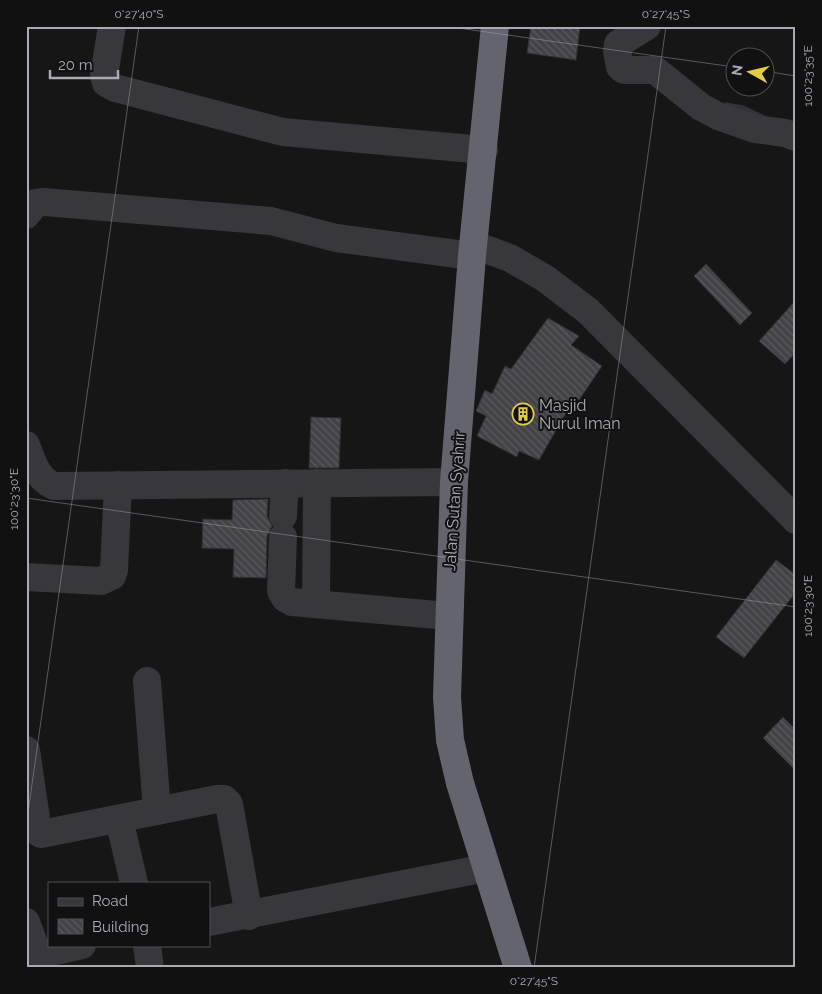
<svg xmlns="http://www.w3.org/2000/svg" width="822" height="994" viewBox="0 0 822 994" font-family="Raleway,sans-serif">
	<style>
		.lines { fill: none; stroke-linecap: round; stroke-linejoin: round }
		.stream { stroke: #2f343c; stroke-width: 7 }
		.building { fill: url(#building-back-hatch); stroke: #313033 }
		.minor { stroke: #37373c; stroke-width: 28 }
		.highway { stroke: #63646d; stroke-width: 28 }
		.ticks { fill: none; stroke: #a9aab6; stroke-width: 1; stroke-opacity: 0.45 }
		.labels { text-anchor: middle; stroke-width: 4; stroke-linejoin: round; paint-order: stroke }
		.poi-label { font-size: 16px; fill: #a9aab6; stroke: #111112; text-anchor: start }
		.street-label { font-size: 16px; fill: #a9aab6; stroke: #111112 }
		.neatline { fill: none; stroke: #a9aab6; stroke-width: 2 }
		.ticks-label { font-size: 12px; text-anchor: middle; fill: #a9aab6 }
	</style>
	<defs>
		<pattern id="building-back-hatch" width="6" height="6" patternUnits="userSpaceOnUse" patternTransform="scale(1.25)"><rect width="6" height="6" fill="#434347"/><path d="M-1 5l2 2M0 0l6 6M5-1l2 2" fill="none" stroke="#5b5b5f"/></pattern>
	</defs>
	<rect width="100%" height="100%" fill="#161617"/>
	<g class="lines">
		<!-- stream -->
		<polyline class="stream" points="727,106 743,109 766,120"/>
	</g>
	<!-- building -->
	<g class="building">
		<polygon points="531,26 580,26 576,60 527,53"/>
		<polygon points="706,264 752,313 740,325 694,276"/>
		<polygon points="796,300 796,352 785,364 759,341"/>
		<polygon points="548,318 579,336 571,345 602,366 579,400 575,397 539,460 519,451 517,457 477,436 486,416 476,411 485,390 492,394 505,366 511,369"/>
		<polygon points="311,417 341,418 339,468 309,468"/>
		<polygon points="268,499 267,516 272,526 267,536 266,578 233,577 234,549 202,548 203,519 232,520 233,500"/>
		<polygon points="776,560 796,575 796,592 744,658 716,637"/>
		<polygon points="783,717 796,730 796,771 763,738"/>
	</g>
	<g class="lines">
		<!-- minor -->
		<g class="minor">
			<polyline points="112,26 104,76 106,83 115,88 283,132 484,150"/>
			<polyline points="647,26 618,44 617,51 620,67 624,70 655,70 701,107 718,116 755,129 785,133 796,137"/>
			<polyline points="26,215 36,203 44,202 271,221 336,238 472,256"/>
			<polyline points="474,245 510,258 546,279 588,311 796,520"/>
			<path d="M26,445C33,462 36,478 54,486L454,482"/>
			<polyline points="283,516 285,483"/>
			<polyline points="283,537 281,591 285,598 292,602 448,616"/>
			<polyline points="26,577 101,581 112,576 114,570 118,485"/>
			<polyline points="316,604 317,483"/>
			<polyline points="147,681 157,811"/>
			<polyline points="26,750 38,832 41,834 217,799 224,799 229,804 249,916"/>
			<polyline points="119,819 134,883"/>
			<polyline points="26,922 43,968"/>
			<polyline points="209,922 486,868"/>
			<polyline points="147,945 150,968"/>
			<polyline points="38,955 82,945"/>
		</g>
		<!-- highway -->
		<polyline class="highway" points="495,26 472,256 454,482 447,697 450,740 460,783 518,968"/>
	</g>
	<!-- ticks -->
	<path class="ticks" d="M444,26L734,67M764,71L796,76M26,498L796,607M26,827L139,26M534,968L666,26"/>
	<!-- icons -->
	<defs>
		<g id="building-ring" transform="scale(1.125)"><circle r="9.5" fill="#111112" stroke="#e2ce43" stroke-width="1.5"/><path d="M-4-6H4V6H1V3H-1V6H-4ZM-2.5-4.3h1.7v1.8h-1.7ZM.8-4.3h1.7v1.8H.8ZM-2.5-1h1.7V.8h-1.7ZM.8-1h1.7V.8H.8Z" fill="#e2ce43"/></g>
	</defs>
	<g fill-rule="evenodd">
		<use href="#building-ring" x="523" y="414"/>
	</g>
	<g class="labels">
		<!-- poi labels -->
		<g class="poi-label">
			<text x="539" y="411">Masjid<tspan x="539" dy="18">Nurul Iman</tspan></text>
		</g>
		<!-- street labels -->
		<g class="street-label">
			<text transform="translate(454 501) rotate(-86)" y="6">Jalan Sutan Syahrir</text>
		</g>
	</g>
	<!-- border -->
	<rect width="822" height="994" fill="none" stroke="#111112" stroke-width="55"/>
	<!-- legend -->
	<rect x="48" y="882" width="162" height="65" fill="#111112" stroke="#4e4e54"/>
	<rect x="58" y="898" width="25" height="8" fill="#37373c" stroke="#4e4e54"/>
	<text x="92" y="906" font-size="15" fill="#a9aab6">Road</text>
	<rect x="58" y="919" width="25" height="15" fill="url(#building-back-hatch)" stroke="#4e4e54"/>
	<text x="92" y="932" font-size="15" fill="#a9aab6">Building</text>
	<!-- north arrow -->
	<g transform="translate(750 72) rotate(278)"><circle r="24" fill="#111112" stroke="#4e4e54"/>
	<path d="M0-4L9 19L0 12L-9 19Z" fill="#e2ce43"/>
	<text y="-8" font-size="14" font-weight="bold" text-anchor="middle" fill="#a9aab6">N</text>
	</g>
	<!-- scale -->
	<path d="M50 70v8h68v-8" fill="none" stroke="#a9aab6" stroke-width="2.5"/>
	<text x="58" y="70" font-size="15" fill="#a9aab6" stroke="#111112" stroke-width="4" paint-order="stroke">20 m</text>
	<rect x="28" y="28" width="766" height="938" class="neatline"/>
	<g class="ticks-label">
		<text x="139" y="18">0°27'40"S</text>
		<text x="666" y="18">0°27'45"S</text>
		<text transform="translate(808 76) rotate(-90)" y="4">100°23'35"E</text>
		<text transform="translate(14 499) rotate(-90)" y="4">100°23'30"E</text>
		<text transform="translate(808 606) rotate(-90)" y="4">100°23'30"E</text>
		<text x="534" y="985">0°27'45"S</text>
	</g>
</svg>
